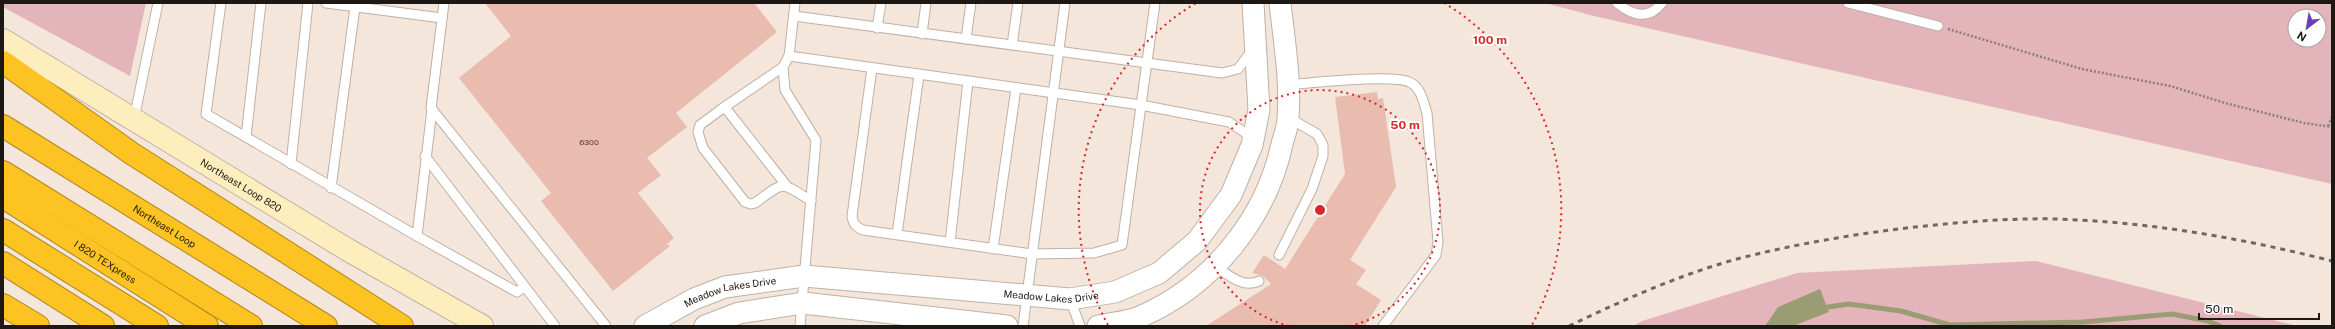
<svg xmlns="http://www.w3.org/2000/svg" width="2335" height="329" viewBox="0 0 2335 329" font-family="'Public Sans',sans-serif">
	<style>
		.green { fill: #e3b5ba; fill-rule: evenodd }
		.water { fill: #9a9d74 }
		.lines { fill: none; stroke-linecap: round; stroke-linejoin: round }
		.stream { stroke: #9a9d74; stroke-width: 5 }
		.building { fill: #eabbaf }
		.service-casing { stroke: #beb1a6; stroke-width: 11 }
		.tertiary-casing { stroke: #beb1a6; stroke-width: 23 }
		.secondary-casing { stroke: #beb1a6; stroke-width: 24 }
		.motorway-casing { stroke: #af871e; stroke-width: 24 }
		.path { stroke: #887f77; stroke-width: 2.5; stroke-dasharray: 2 2; stroke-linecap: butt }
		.service { stroke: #fff; stroke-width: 9 }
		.tertiary { stroke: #fff; stroke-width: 21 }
		.secondary { stroke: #feedbd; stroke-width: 22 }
		.motorway { stroke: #fdc323; stroke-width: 22 }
		.rail { stroke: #706761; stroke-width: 3; stroke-dasharray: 5 5; stroke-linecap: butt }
		.ring { fill: none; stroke: #d62828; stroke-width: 2; stroke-dasharray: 2 4 }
		.labels { text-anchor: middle; stroke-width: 4; stroke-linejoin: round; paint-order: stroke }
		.number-label { font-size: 8px; fill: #50413b }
		.street-label { font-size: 10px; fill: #1d1814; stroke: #fff }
		.centre { fill: #d62828; stroke: #fff; stroke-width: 2 }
		.ring-label { font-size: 12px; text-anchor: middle; font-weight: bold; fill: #d62828; stroke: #fff; stroke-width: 4; stroke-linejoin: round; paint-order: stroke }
	</style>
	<rect width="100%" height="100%" fill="#f4e6db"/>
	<!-- green -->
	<g class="green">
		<polygon points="3,3 146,3 130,76 3,7"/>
		<path d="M1545,3H2332V184L1594,16ZM2295,16H2319V40H2295Z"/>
		<polygon points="2036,261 2297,326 1633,326 1642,321 1797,273"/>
	</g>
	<!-- water -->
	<polygon class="water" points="1820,289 1829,312 1793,326 1765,326 1778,307"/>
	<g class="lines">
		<!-- stream -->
		<polyline class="stream" points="1821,308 1849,304 1901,311 1950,325 2083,322 2172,314 2208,321 2220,326"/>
	</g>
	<!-- building -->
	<g class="building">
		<polygon points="485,3 754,3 777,32 676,113 687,127 647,158 661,175 638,193 674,238 667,244 670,246 613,291 541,201 551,193 459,78 511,36"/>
		<polygon points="1377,92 1378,99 1383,98 1396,187 1350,260 1366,270 1356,284 1381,300 1365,326 1206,326 1271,284 1263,276 1252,273 1264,255 1285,269 1345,174 1335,97"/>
	</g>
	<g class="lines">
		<!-- service casing -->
		<g class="service-casing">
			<g id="service">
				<polyline points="221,3 206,114 417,236 432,109"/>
				<polyline points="326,3 442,18"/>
				<polyline points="444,3 431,108 606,326"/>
				<polyline points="795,3 789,56 783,67 785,90 816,140 800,326"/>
				<path d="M1617,3C1632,15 1648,21 1662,3"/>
				<polyline points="1848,3 1938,26"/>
				<polyline points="794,16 1222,73 1238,69 1253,49"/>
				<polyline points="877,28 881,3"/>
				<polyline points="922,34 926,3"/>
				<polyline points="966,39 971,3"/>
				<polyline points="1012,45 1018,3"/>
				<polyline points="789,56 1141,105 1229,122 1253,138"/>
				<path d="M872,68L852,216C853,224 856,227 863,230L1032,254L1094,253L1122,245L1155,3"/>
				<path d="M1287,85C1310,83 1392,74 1409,82C1421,87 1423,101 1427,113L1438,242L1436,255L1383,326"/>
				<polyline points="723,108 783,67"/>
				<polyline points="134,119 158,3"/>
				<polyline points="246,137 261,3"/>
				<polyline points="425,156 555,326"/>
				<polyline points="291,164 308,3"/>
				<path d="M786,185L727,110L723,108L700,125L698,132L703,148L745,202L751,204L755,203C785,181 780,181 811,201"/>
				<polyline points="331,188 355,7"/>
				<polyline points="897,234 919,75"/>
				<polyline points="417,236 517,292 524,287"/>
				<polyline points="950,242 968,81"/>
				<polyline points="993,249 1016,88"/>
				<polyline points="1279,255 1312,189 1323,156 1323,145 1317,134 1289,118"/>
				<path d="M1215,266C1227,274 1243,289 1259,281"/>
				<polyline points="1070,299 1080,326"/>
				<polyline points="1023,326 1065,3"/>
			</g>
		</g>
		<!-- tertiary casing -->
		<g class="tertiary-casing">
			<g id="tertiary">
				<path id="s1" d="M645,326L694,299L725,287L804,276L1070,299L1115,292L1159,273L1197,241L1231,195L1252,145L1259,110L1253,3"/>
				<polyline points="705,326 739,313 803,303 1007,326"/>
				<path d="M1098,326C1112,323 1129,322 1142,316C1212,285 1266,219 1282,144C1284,136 1288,127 1288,118C1291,80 1284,40 1280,3"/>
			</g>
		</g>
		<!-- secondary casing -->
		<g class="secondary-casing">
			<g id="secondary">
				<path id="s2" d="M3,40L348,250L482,326"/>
			</g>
		</g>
		<!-- motorway casing -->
		<g class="motorway-casing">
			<g id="motorway">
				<polyline points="3,62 131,153 402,326"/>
				<path id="s3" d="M3,126L326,326"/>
				<polyline points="3,172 251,326"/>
				<path id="s4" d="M3,197L207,326"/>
				<polyline points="3,230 157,326"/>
				<polyline points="3,263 103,326"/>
				<polyline points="3,305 38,326"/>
			</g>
		</g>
		<!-- path -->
		<g class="path">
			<polyline points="1948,29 2082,69 2170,86 2225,103 2304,123 2332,127"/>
			<polyline points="2328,126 2332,117"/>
		</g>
		<!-- service -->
		<use href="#service" class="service"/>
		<!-- tertiary -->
		<use href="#tertiary" class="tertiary"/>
		<!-- secondary -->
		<use href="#secondary" class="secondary"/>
		<!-- motorway -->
		<use href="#motorway" class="motorway"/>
		<!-- rail -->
		<path class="rail" d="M1569,326C1623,300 1679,275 1737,259C1795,244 1855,234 1915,227C1962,222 2009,218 2056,219C2150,222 2241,238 2332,261"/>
	</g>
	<!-- distance rings -->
	<g class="ring">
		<path d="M1289 326A120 120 0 1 1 1351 326"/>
		<path d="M1108 325A241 241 0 0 1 1196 3M1444 3A241 241 0 0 1 1532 325"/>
	</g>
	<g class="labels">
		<!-- number labels -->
		<g class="number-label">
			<text x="589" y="145">6300</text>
		</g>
		<!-- street labels -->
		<g class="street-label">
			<text dy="4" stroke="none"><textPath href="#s2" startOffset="279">Northeast Loop 820</textPath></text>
			<text dy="4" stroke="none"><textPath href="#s3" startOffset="190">Northeast Loop</textPath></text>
			<text dy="4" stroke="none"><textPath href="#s4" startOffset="121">I 820 TEXpress</textPath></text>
			<text dy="4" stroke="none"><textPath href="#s1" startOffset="93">Meadow Lakes Drive</textPath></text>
			<text dy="4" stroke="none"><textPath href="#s1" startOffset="417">Meadow Lakes Drive</textPath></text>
		</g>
	</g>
	<circle cx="1320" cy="210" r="6" class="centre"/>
	<g class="ring-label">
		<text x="1490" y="44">100 m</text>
		<text x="1405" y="129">50 m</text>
	</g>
	<!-- border -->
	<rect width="2335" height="329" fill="none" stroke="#1d1814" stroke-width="8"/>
	<!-- north arrow -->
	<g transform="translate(2307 28) rotate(211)"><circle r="19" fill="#ffffff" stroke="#a5a3a1"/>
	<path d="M0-3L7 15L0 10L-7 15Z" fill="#6b3eb6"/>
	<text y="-6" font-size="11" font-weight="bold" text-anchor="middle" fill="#1d1814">N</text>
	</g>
	<!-- scale -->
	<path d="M2199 313v6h120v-6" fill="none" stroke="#1d1814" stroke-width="2"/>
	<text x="2205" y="313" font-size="12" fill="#1d1814" stroke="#ffffff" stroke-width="3" paint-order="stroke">50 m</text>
</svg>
